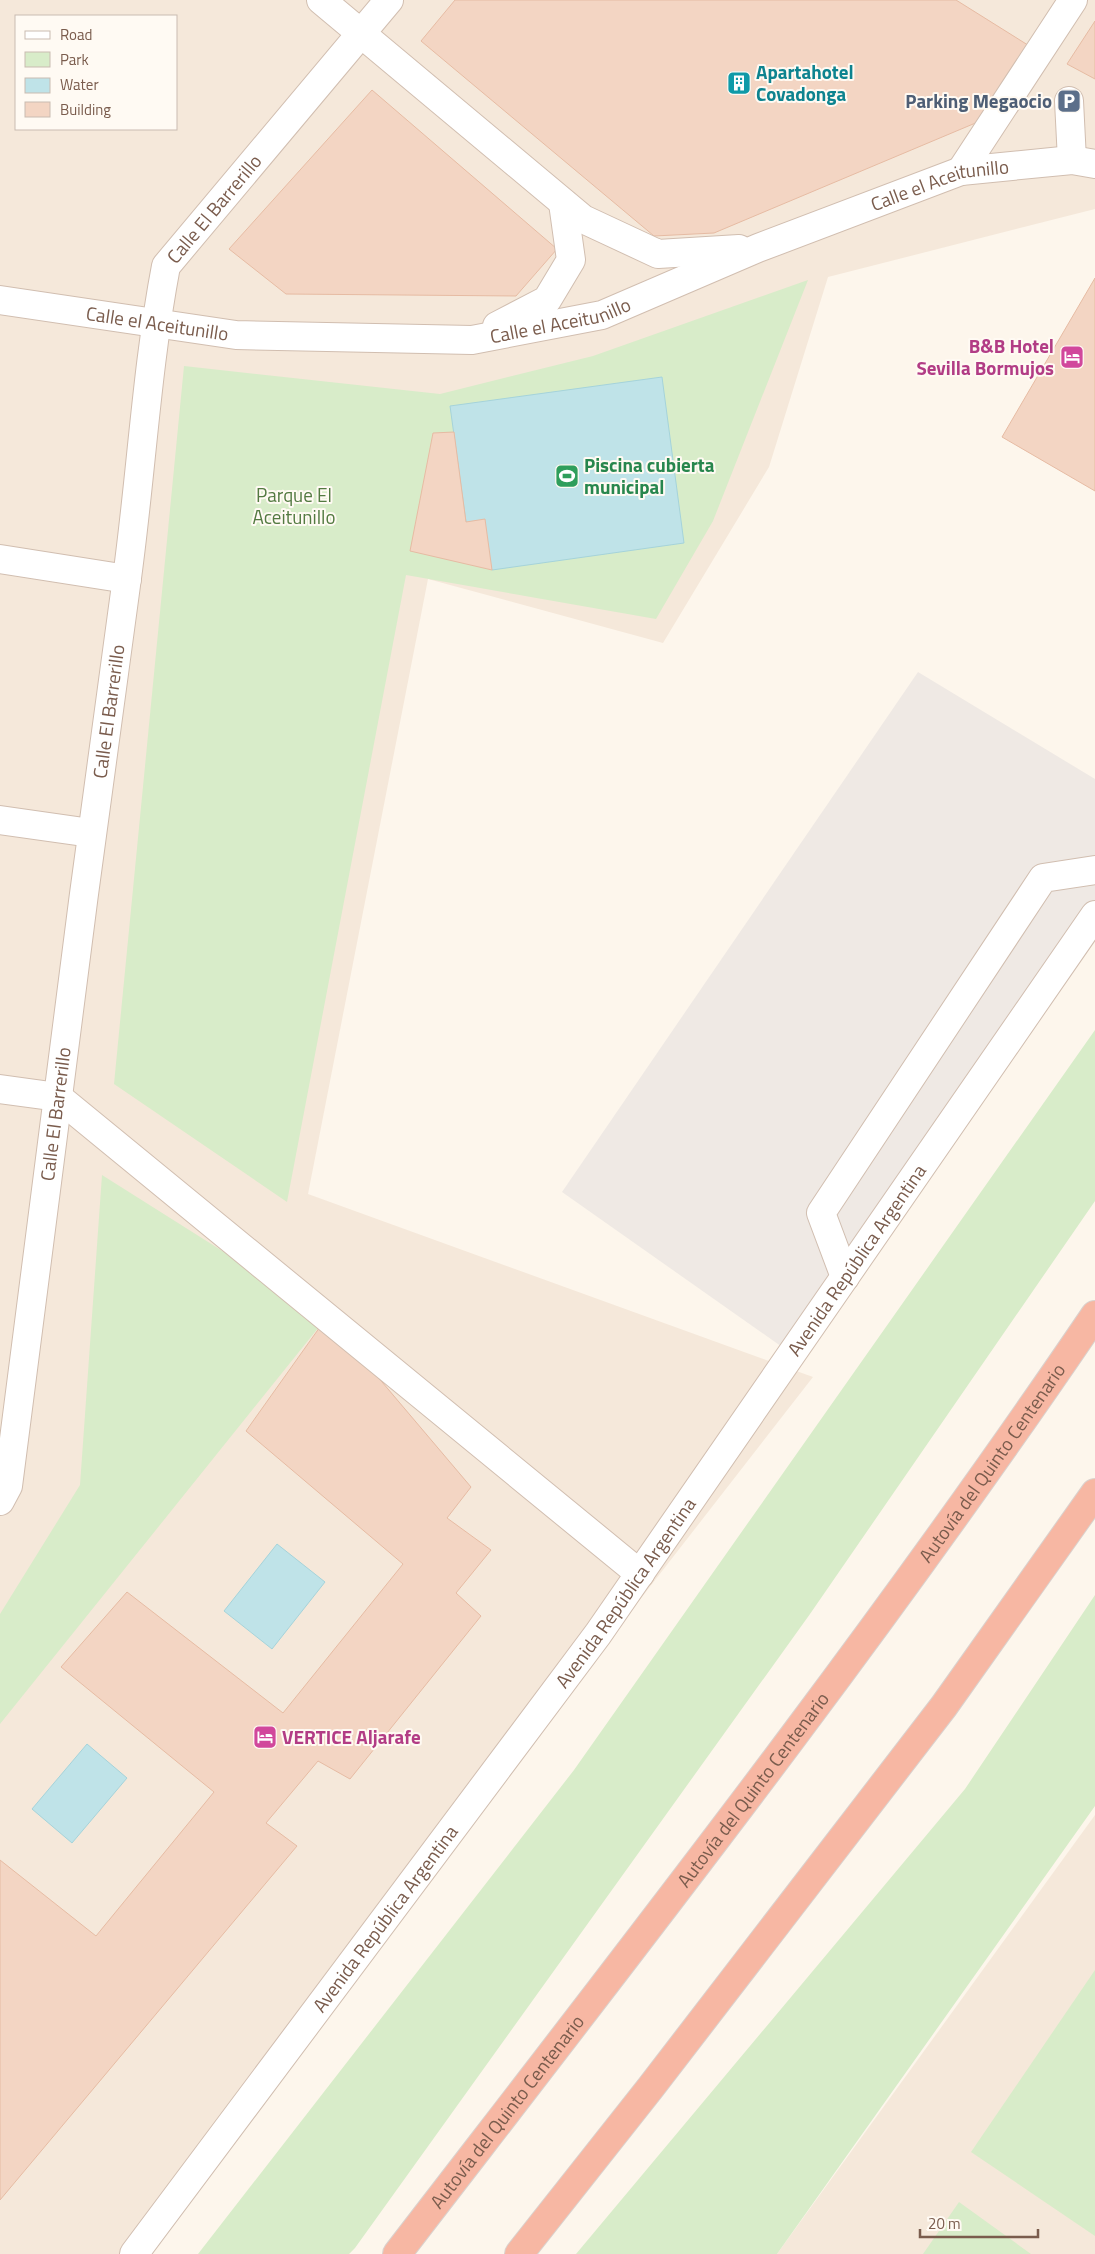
<svg xmlns="http://www.w3.org/2000/svg" width="1095" height="2254" viewBox="0 0 1095 2254" font-family="'Titillium Web',sans-serif">
	<style>
		.residential { fill: #f5e8da; fill-rule: evenodd }
		.industrial { fill: #efe9e4 }
		.green { fill: #d8ecc9 }
		.water { fill: #bfe3e8; stroke: #a5d3da }
		.building { fill: #f3d5c3; stroke: #e6bba3 }
		.lines { fill: none; stroke-linecap: round; stroke-linejoin: round }
		.minor-casing { stroke: #d1beb0; stroke-width: 30 }
		.highway-casing { stroke: #dad1cd; stroke-width: 30 }
		.minor { stroke: #fff; stroke-width: 28 }
		.highway { stroke: #f7b7a3; stroke-width: 28 }
		.labels { text-anchor: middle; stroke-width: 4; stroke-linejoin: round; paint-order: stroke }
		.culture-label { font-size: 19px; font-weight: bold; fill: #0d838f; stroke: #fffaf3; text-anchor: start }
		.service-label { font-size: 19px; font-weight: bold; fill: #4e5e75; stroke: #fffaf3; text-anchor: end }
		.street-label { font-size: 19px; fill: #7a5c4d; stroke: #fffaf3 }
		.hotel-label { font-size: 19px; font-weight: bold; fill: #b23c85; stroke: #fffaf3; text-anchor: end }
		.leisure-label { font-size: 19px; font-weight: bold; fill: #27864d; stroke: #fffaf3; text-anchor: start }
		.park-label { font-size: 19px; fill: #537a41; stroke: #fffaf3 }
	</style>
	<rect width="100%" height="100%" fill="#fdf6ec"/>
	<!-- residential -->
	<g class="residential">
		<path d="M0,0H1095V209L828,277L769,467L663,643L428,579L308,1194L813,1377L131,2254H0ZM16,16H176V129H16Z"/>
		<polygon points="1095,1815 1095,2254 777,2254"/>
	</g>
	<!-- industrial -->
	<polygon class="industrial" points="918,672 1095,779 1095,915 792,1354 562,1192"/>
	<!-- green -->
	<g class="green">
		<polygon points="808,280 713,521 656,619 406,575 287,1202 114,1084 184,366 440,394 593,356"/>
		<polygon points="1095,1030 1095,1201 810,1614 355,2248 349,2254 198,2254 574,1770"/>
		<polygon points="102,1175 327,1317 0,1724 0,1614 80,1485"/>
		<polygon points="1095,1595 1095,1806 777,2254 576,2254 965,1789"/>
		<polygon points="1095,1970 1095,2236 971,2152"/>
		<polygon points="959,2202 1031,2254 923,2254"/>
	</g>
	<!-- water -->
	<g class="water">
		<polygon points="662,377 684,543 492,570 466,522 450,406"/>
		<polygon points="277,1544 325,1582 272,1649 224,1611"/>
		<polygon points="87,1744 127,1778 72,1843 32,1809"/>
	</g>
	<!-- building -->
	<g class="building">
		<polygon points="455,0 956,0 1031,47 985,119 714,233 654,236 421,41"/>
		<polygon points="1095,21 1095,79 1067,64"/>
		<polygon points="372,90 557,249 516,296 286,294 229,249"/>
		<polygon points="1095,278 1095,491 1002,437"/>
		<polygon points="454,432 466,522 485,519 492,570 410,551 433,433"/>
		<polygon points="327,1317 471,1487 447,1518 491,1550 456,1593 481,1616 350,1779 318,1761 266,1823 297,1846 0,2200 0,1860 96,1936 214,1792 61,1667 127,1592 283,1713 403,1564 246,1431"/>
	</g>
	<g class="lines">
		<!-- minor casing -->
		<g class="minor-casing">
			<g id="minor">
				<polyline points="321,0 583,219 658,254 739,249"/>
				<polyline points="1069,101 1072,160"/>
				<polyline points="961,171 1073,0"/>
				<path id="s1" d="M0,300L236,335L472,340L602,315L758,248L961,171L1072,160L1095,164"/>
				<polyline points="497,326 547,300 571,260 563,203"/>
				<polyline points="0,559 127,579"/>
				<polyline points="0,820 91,833"/>
				<polyline points="0,1089 58,1097"/>
				<polyline points="58,1097 640,1574"/>
				<polyline points="845,1277 821,1213 1043,878 1095,870"/>
				<path id="s2" d="M0,1501L8,1486C46,1185 84,885 126,585C141,479 146,371 166,266L389,0"/>
				<path id="s3" d="M134,2254L598,1634L1095,915"/>
			</g>
		</g>
		<!-- highway casing -->
		<g class="highway-casing">
			<g id="highway">
				<path id="s4" d="M397,2254C635,1945 876,1638 1095,1315"/>
				<polyline points="519,2254 651,2087 944,1706 1095,1493"/>
			</g>
		</g>
		<!-- minor -->
		<use href="#minor" class="minor"/>
		<!-- highway -->
		<use href="#highway" class="highway"/>
	</g>
	<!-- icons -->
	<defs>
		<g id="building-square" transform="scale(1.25)"><rect x="-9" y="-9" width="18" height="18" rx="4" fill="#0f9aa8" stroke="#fffaf3"/><path d="M-4-6H4V6H1V3H-1V6H-4ZM-2.5-4.3h1.7v1.8h-1.7ZM.8-4.3h1.7v1.8H.8ZM-2.5-1h1.7V.8h-1.7ZM.8-1h1.7V.8H.8Z" fill="#fff"/></g>
		<g id="parking-square" transform="scale(1.25)"><rect x="-9" y="-9" width="18" height="18" rx="4" fill="#5c6f8a" stroke="#fffaf3"/><path d="M-3.5-5.5H1a3.5 3.5 0 0 1 0 7H-1V5.5H-3.5ZM-1-3.4V-.6H.8a1.4 1.4 0 0 0 0-2.8Z" fill="#fff"/></g>
		<g id="hotel-square" transform="scale(1.25)"><rect x="-9" y="-9" width="18" height="18" rx="4" fill="#d1479c" stroke="#fffaf3"/><path d="M-6-4.5h1.5V1H6V5H4.5V3h-9V5H-6ZM-4 0a1.8 1.8 0 1 1 3.6 0ZM.5 0V-2.5h3Q6-2.5 6 0Z" fill="#fff"/></g>
		<g id="stadium-square" transform="scale(1.25)"><rect x="-9" y="-9" width="18" height="18" rx="4" fill="#2e9e5b" stroke="#fffaf3"/><path d="M0-5a6.5 5 0 1 0 0 10a6.5 5 0 1 0 0-10ZM-3.5-1.8h7v3.6h-7Z" fill="#fff"/></g>
	</defs>
	<g fill-rule="evenodd">
		<use href="#building-square" x="739" y="83"/>
		<use href="#parking-square" x="1069" y="101"/>
		<use href="#hotel-square" x="1072" y="357"/>
		<use href="#stadium-square" x="567" y="476"/>
		<use href="#hotel-square" x="265" y="1737"/>
	</g>
	<g class="labels">
		<!-- culture labels -->
		<g class="culture-label">
			<text x="756" y="79">Apartahotel<tspan x="756" dy="22">Covadonga</tspan></text>
		</g>
		<!-- service labels -->
		<g class="service-label">
			<text x="1052" y="108">Parking Megaocio</text>
		</g>
		<!-- street labels -->
		<g class="street-label">
			<text dy="7" stroke="none"><textPath href="#s1" startOffset="970">Calle el Aceitunillo</textPath></text>
			<text dy="7" stroke="none"><textPath href="#s2" startOffset="1322">Calle El Barrerillo</textPath></text>
			<text dy="7" stroke="none"><textPath href="#s1" startOffset="565">Calle el Aceitunillo</textPath></text>
			<text dy="7" stroke="none"><textPath href="#s1" startOffset="159">Calle el Aceitunillo</textPath></text>
			<text dy="7" stroke="none"><textPath href="#s2" startOffset="798">Calle El Barrerillo</textPath></text>
			<text dy="7" stroke="none"><textPath href="#s2" startOffset="392">Calle El Barrerillo</textPath></text>
			<text dy="7" stroke="none"><textPath href="#s3" startOffset="1229">Avenida República Argentina</textPath></text>
			<text dy="7" stroke="none"><textPath href="#s4" startOffset="990">Autovía del Quinto Centenario</textPath></text>
			<text dy="7" stroke="none"><textPath href="#s3" startOffset="824">Avenida República Argentina</textPath></text>
			<text dy="7" stroke="none"><textPath href="#s4" startOffset="585">Autovía del Quinto Centenario</textPath></text>
			<text dy="7" stroke="none"><textPath href="#s3" startOffset="419">Avenida República Argentina</textPath></text>
			<text dy="7" stroke="none"><textPath href="#s4" startOffset="180">Autovía del Quinto Centenario</textPath></text>
		</g>
		<!-- hotel labels -->
		<g class="hotel-label">
			<text x="1054" y="353">B&amp;B Hotel<tspan x="1054" dy="22">Sevilla Bormujos</tspan></text>
			<text x="282" y="1744" text-anchor="start">VERTICE Aljarafe</text>
		</g>
		<!-- leisure labels -->
		<g class="leisure-label">
			<text x="584" y="472">Piscina cubierta<tspan x="584" dy="22">municipal</tspan></text>
		</g>
		<!-- park labels -->
		<g class="park-label">
			<text x="294" y="502">Parque El<tspan x="294" dy="22">Aceitunillo</tspan></text>
		</g>
	</g>
	<!-- legend -->
	<rect x="15" y="15" width="162" height="115" fill="#fffaf3" stroke="#cabbb1"/>
	<rect x="25" y="31" width="25" height="8" fill="#ffffff" stroke="#cabbb1"/>
	<text x="60" y="40" font-size="15" fill="#7a5c4d">Road</text>
	<rect x="25" y="52" width="25" height="15" fill="#d8ecc9" stroke="#cabbb1"/>
	<text x="60" y="65" font-size="15" fill="#7a5c4d">Park</text>
	<rect x="25" y="78" width="25" height="15" fill="#bfe3e8" stroke="#cabbb1"/>
	<text x="60" y="90" font-size="15" fill="#7a5c4d">Water</text>
	<rect x="25" y="102" width="25" height="15" fill="#f3d5c3" stroke="#cabbb1"/>
	<text x="60" y="115" font-size="15" fill="#7a5c4d">Building</text>
	<!-- scale -->
	<path d="M920 2229v8h118v-8" fill="none" stroke="#7a5c4d" stroke-width="2.5"/>
	<text x="928" y="2229" font-size="15" fill="#7a5c4d" stroke="#fffaf3" stroke-width="4" paint-order="stroke">20 m</text>
</svg>
